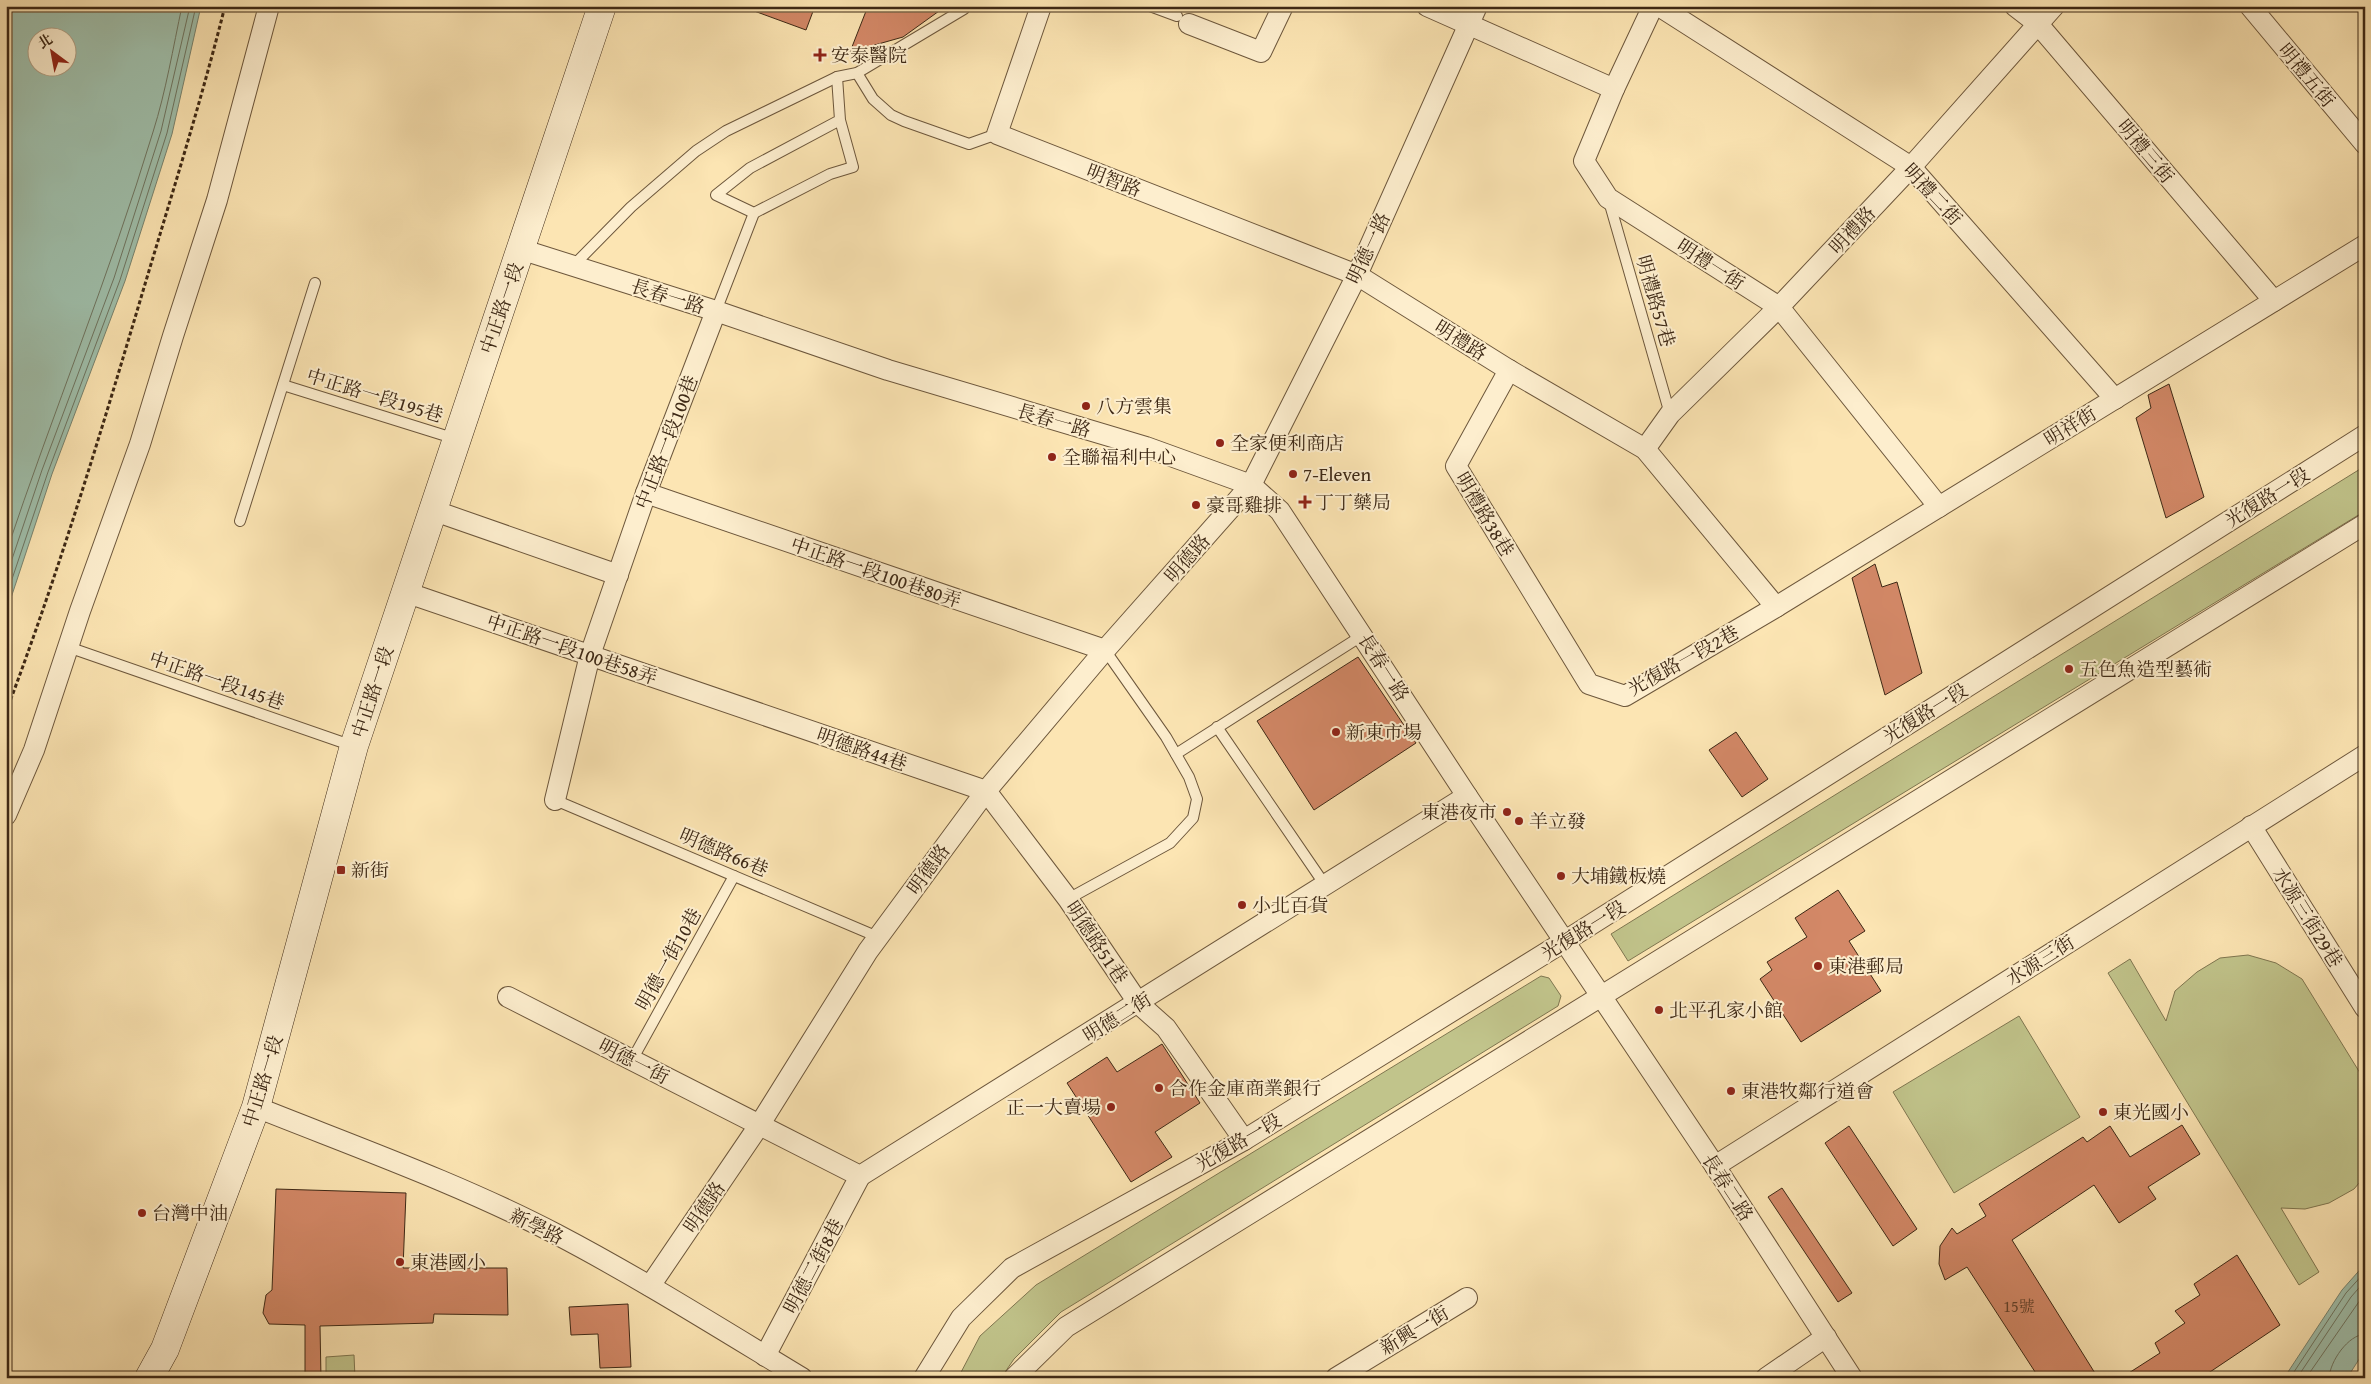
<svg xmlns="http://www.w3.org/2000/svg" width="2371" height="1384" viewBox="0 0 2371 1384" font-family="'Gentium Book Plus','Noto Serif TC',serif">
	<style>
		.green { fill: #c1c48b; stroke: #7f7650 }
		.water { fill: #9fbfab; stroke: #78836f; fill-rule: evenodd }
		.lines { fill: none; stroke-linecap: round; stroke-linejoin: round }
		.shore { stroke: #6e7460; stroke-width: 1 }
		.building { fill: #d38867; stroke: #3d2815 }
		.service-casing { stroke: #6d573c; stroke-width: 12 }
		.minor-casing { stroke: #6d573c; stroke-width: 22 }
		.secondary-casing { stroke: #3d2815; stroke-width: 29 }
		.path { stroke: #3d2815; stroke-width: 3; stroke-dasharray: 4 2.5; stroke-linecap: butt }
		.service { stroke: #fdeece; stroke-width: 10 }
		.minor { stroke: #fdeece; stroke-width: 20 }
		.secondary { stroke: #fdeece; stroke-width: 28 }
		.poi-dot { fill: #8f2418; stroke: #fdeece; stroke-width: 2 }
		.labels { text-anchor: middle; stroke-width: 4; stroke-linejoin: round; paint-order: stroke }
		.number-label { font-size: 16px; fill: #62402a }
		.poi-label { font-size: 19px; fill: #3d2815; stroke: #fdeece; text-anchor: start }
		.street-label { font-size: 19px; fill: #3d2815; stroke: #fdeece }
	</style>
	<rect width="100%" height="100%" fill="#fce5b3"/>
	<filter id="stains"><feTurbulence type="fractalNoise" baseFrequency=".004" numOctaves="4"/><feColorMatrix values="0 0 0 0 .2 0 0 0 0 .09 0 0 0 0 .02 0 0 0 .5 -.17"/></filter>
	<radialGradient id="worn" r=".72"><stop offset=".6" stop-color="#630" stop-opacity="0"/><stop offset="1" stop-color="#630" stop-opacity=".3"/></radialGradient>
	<!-- green -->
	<g class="green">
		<polygon points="2365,466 2365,511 1628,961 1611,934"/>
		<polygon points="2248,955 2276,963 2302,979 2365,1081 2365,1176 2354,1189 2329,1203 2305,1209 2281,1208 2319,1272 2299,1285 2108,973 2130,959 2166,1021 2175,991 2197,972 2220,958"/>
		<polygon points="1541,976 1549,978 1561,996 1558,1006 1061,1312 1014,1359 1001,1378 958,1378 980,1336 1036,1285"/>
		<polygon points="2019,1016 2080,1117 1954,1193 1893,1092"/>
		<polygon points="354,1355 355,1378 326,1378 326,1357"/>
	</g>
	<!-- water -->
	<g class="water">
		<path d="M6,6H201L172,134L125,281L52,474L6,613ZM38,38H68V68H38Z"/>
		<polygon points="2365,1264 2365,1350 2347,1378 2284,1378 2342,1290"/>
	</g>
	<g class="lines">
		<!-- shore -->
		<g class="shore">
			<path d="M6,553C53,412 110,274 153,132C166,91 173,48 182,6"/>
			<polyline points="6,577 42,470 114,278 161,131 190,6"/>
			<polyline points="6,597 48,472 120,280 167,133 196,6"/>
			<polyline points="2290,1378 2346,1293 2365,1272"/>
			<polyline points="2297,1378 2351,1297 2365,1281"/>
			<polyline points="2306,1378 2365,1293"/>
			<path d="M2329,1378C2330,1361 2348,1335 2365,1334"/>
		</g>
	</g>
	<!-- building -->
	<g class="building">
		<polygon points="747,6 815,6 806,30 746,8"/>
		<polygon points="868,6 946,6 903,37 850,52"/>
		<polygon points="2169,384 2204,497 2166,518 2136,418 2151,408 2148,395"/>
		<polygon points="1875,564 1882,587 1897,582 1922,673 1885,695 1852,578"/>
		<polygon points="1358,657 1416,743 1314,810 1257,721"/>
		<polygon points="1736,732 1768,779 1742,797 1709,750"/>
		<polygon points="1838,890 1865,931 1849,941 1881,991 1801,1042 1760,979 1772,970 1767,962 1807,937 1795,918"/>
		<polygon points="1162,1044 1200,1103 1155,1132 1172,1157 1131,1182 1067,1083 1107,1057 1117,1072"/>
		<polygon points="2182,1125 2200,1154 2148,1187 2156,1199 2119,1223 2094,1185 2012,1240 2098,1378 2039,1378 1967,1267 1945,1280 1939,1264 1940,1246 1952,1228 1957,1234 1986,1216 1979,1204 2083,1137 2087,1142 2110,1126 2130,1157"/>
		<polygon points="1849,1126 1917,1229 1893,1246 1825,1143"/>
		<polygon points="1782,1188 1852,1293 1838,1302 1768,1197"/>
		<polygon points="276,1189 406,1193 403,1268 507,1268 508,1315 434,1314 433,1323 320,1326 321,1378 305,1378 305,1325 269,1324 263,1313 266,1295 272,1290"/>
		<polygon points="2237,1255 2280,1325 2201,1378 2121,1378 2160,1353 2155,1343 2185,1323 2175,1311 2200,1295 2194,1284"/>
		<polygon points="628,1304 631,1367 600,1368 598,1334 571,1335 569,1307"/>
	</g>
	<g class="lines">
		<!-- service casing -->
		<g class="service-casing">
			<g id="service">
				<polyline points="1150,6 1177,16"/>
				<polyline points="857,73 873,99 891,115 904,121 969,144 997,134"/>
				<polyline points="837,77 840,120 750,168 716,195 754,213 830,174 853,167 840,120"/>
				<polyline points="1609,201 1670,414"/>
				<polyline points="573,266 631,207 696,151 726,131 837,77 857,73 964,9"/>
				<polyline points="716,311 754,213"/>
				<polyline points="283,385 456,439"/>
				<polyline points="240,521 315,283"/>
				<polyline points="68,647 353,746"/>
				<polyline points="1217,727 1325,885"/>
				<polyline points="1176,754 1363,635"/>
				<polyline points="555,800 878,937"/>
				<polyline points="1068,899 1170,843 1193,818 1197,799 1189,777 1166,737 1105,650"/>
				<polyline points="632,1060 734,876"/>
			</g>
		</g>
		<!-- minor casing -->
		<g class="minor-casing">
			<g id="minor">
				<polyline points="1041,6 997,134 1357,275 1509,370 1645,449 1776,607"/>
				<polyline points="1427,6 1614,89"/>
				<polyline points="1653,6 1614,89 1584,161 1608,198 1779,307 1939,507"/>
				<polyline points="1659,6 1911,167 2115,399"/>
				<polyline points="2015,6 2037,23 2274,301"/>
				<polyline points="2250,6 2365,144"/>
				<polyline points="1189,24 1261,52 1283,6"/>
				<polyline points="520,249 716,311 888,370 1146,447 1251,485 1280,511 1467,796 1715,1166 1852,1378"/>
				<polyline points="1509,370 1456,466 1589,684 1625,696 1776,607 2365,245"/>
				<polyline points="1645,449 1670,414 1779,307 1911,167 2054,6"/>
				<polyline points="646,493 1105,650"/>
				<polyline points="432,510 618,575"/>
				<polyline points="405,592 986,791 1068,899 1139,1004 1166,1028 1244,1140"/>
				<polyline points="555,800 590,655 646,493 716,311"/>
				<polyline points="6,815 34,750 80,611 140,444 173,336 217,200 269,6"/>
				<polyline points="2251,826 2365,1008"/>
				<polyline points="508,997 860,1176 1467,796"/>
				<path d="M256,1107C356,1147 460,1184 556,1234C640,1278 721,1329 802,1378"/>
				<polyline points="1715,1166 2365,755"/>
				<polyline points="650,1286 760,1124 868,951 986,791 1105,650 1251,485 1357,275 1477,6"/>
				<polyline points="765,1356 860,1176"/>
				<polyline points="924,1378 961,1318 1012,1268 1244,1140 1565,941 2365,435"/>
				<polyline points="1014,1378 1066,1327 2365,524"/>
				<polyline points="1336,1378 1467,1298"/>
				<polyline points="1766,1378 1826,1337"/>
			</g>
		</g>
		<!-- secondary casing -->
		<g class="secondary-casing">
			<polyline id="secondary" points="149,1378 165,1349 256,1107 354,746 602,6"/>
		</g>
		<!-- path -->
		<path class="path" d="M6,712C57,577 99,439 140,301C169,203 200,106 225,6"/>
		<!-- service -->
		<use href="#service" class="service"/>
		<!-- minor -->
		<use href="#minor" class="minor"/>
		<!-- secondary -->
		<use href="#secondary" class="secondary"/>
	</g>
	<!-- markers -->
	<g class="poi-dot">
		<path d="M817.5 47.5h5v5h5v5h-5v5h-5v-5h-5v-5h5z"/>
		<circle cx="1086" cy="406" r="5"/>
		<circle cx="1220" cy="443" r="5"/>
		<circle cx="1052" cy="457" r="5"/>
		<circle cx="1293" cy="474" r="5"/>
		<path d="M1302.5 494.5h5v5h5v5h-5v5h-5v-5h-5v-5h5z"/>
		<circle cx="1196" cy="505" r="5"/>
		<circle cx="2069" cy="669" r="5"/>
		<circle cx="1336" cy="732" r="5"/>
		<circle cx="1507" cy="812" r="5"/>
		<circle cx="1519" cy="821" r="5"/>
		<rect x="336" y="865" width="10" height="10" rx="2.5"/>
		<circle cx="1561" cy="876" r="5"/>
		<circle cx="1242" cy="905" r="5"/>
		<circle cx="1818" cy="966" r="5"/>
		<circle cx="1659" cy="1010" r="5"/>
		<circle cx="1159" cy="1088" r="5"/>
		<circle cx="1731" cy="1091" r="5"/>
		<circle cx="1111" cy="1107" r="5"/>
		<circle cx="2103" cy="1112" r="5"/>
		<circle cx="142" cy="1213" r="5"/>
		<circle cx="400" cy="1262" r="5"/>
	</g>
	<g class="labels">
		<!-- number labels -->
		<g class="number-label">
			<text x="2019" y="1312">15號</text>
		</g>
		<!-- poi labels -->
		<g class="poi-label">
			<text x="831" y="62">安泰醫院</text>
			<text x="1096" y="413">八方雲集</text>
			<text x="1230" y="450">全家便利商店</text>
			<text x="1062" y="464">全聯福利中心</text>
			<text x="1303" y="481">7-Eleven</text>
			<text x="1315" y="509">丁丁藥局</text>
			<text x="1206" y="512">豪哥雞排</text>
			<text x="2079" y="676">五色魚造型藝術</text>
			<text x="1346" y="739">新東市場</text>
			<text x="1497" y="819" text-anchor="end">東港夜市</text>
			<text x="1529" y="828">羊立發</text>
			<text x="351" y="877">新街</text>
			<text x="1571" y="883">大埔鐵板燒</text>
			<text x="1252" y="912">小北百貨</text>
			<text x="1828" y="973">東港郵局</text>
			<text x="1669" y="1017">北平孔家小館</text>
			<text x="1169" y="1095">合作金庫商業銀行</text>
			<text x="1741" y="1098">東港牧鄰行道會</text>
			<text x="1101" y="1114" text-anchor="end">正一大賣場</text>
			<text x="2113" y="1119">東光國小</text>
			<text x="152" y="1220">台灣中油</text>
			<text x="410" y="1269">東港國小</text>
		</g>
		<!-- street labels -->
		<g class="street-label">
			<text transform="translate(2307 75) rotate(50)" y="7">明禮五街</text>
			<text transform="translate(2146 151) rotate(50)" y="7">明禮三街</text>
			<text transform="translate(1114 180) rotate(21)" y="7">明智路</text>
			<text transform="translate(1933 194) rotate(47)" y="7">明禮二街</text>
			<text transform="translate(1852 230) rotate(-47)" y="7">明禮路</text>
			<text transform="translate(1368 248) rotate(-65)" y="7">明德一路</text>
			<text transform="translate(1711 264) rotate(33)" y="7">明禮一街</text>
			<text transform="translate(668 296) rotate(17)" y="7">長春一路</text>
			<text transform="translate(1656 301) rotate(74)" y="7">明禮路57巷</text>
			<text transform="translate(501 308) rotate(-71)" y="7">中正路一段</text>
			<text transform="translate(1461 340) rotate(32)" y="7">明禮路</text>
			<text transform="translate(375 395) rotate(17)" y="7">中正路一段195巷</text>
			<text transform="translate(1054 420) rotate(16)" y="7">長春一路</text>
			<text transform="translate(2070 426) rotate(-32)" y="7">明祥街</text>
			<text transform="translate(666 442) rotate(-69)" y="7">中正路一段100巷</text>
			<text transform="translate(2267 497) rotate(-32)" y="7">光復路一段</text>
			<text transform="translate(1485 514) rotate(59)" y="7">明禮路38巷</text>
			<text transform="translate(1187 558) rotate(-49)" y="7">明德路</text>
			<text transform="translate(876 572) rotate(19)" y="7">中正路一段100巷80弄</text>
			<text transform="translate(572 649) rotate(19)" y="7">中正路一段100巷58弄</text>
			<text transform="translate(1683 660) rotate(-29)" y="7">光復路一段2巷</text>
			<text transform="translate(1384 667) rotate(57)" y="7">長春一路</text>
			<text transform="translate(217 680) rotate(19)" y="7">中正路一段145巷</text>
			<text transform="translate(372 692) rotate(-72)" y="7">中正路一段</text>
			<text transform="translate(1925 713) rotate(-32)" y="7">光復路一段</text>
			<text transform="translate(862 749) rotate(19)" y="7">明德路44巷</text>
			<text transform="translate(724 852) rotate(23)" y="7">明德路66巷</text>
			<text transform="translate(928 869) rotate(-54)" y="7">明德路</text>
			<text transform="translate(2308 917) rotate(58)" y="7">水源三街29巷</text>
			<text transform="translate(1583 930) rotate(-32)" y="7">光復路一段</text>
			<text transform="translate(1097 942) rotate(56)" y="7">明德路51巷</text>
			<text transform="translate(668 959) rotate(-61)" y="7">明德一街10巷</text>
			<text transform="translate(2040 960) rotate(-32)" y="7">水源三街</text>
			<text transform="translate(1117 1017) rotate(-32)" y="7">明德二街</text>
			<text transform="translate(634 1061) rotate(27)" y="7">明德一街</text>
			<text transform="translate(262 1081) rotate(-73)" y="7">中正路一段</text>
			<text transform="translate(1238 1142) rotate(-30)" y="7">光復路一段</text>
			<text transform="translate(1728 1187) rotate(57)" y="7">長春二路</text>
			<text transform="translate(704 1207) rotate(-56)" y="7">明德路</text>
			<text transform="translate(537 1226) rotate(26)" y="7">新學路</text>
			<text transform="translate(813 1266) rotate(-62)" y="7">明德二街8巷</text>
			<text transform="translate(1414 1330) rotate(-31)" y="7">新興一街</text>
		</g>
	</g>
	<!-- margin -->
	<rect width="2371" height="1384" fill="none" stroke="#fce5b3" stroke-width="25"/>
	<rect x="8" y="8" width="2356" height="1369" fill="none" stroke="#3d2815" stroke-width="2.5"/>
	<rect x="12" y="12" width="2346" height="1359" fill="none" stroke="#3d2815"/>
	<!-- north arrow -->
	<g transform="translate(52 52) rotate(328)"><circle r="24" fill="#fdeece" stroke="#b09f84"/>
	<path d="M0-4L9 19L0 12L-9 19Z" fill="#8f2418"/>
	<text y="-8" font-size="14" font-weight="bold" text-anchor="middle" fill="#3d2815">北</text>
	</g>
	<rect width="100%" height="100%" filter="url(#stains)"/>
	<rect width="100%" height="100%" fill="url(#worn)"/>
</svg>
